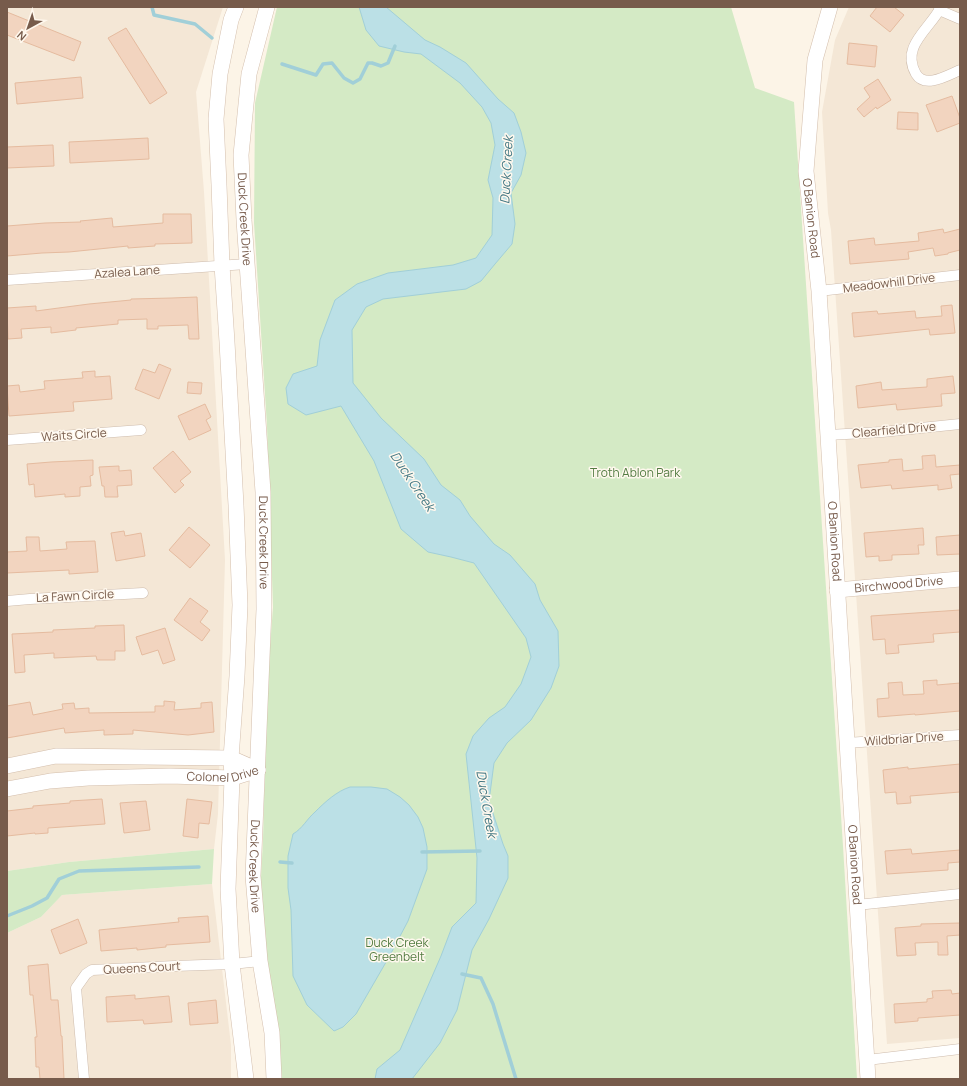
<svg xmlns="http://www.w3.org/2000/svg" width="967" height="1086" viewBox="0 0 967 1086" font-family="Manrope,sans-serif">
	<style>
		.residential { fill: #f4e7d6 }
		.green { fill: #d4eac5 }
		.water { fill: #bbe0e6; stroke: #a1cfd8 }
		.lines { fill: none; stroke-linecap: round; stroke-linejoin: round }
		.stream { stroke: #a1cfd8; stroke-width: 3.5 }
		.building { fill: #f2d4bf; stroke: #e5bb9f }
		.street-casing { stroke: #cebcad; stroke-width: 11 }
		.secondary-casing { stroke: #d4bfad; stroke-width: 16 }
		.street { stroke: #fff; stroke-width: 10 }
		.secondary { stroke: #fff; stroke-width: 15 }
		.labels { text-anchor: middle; stroke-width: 3; stroke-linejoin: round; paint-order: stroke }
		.street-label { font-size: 12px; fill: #775b4b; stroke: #fff8ee }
		.park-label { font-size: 12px; fill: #537c42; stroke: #fff8ee }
		.water-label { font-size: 13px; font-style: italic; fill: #427783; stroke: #fff8ee }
	</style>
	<rect width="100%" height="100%" fill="#fcf4e7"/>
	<!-- residential -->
	<g class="residential">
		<polygon points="7,7 223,7 196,92 204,192 225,560 218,814 214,849 69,862 7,871"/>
		<polygon points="849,7 960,7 960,1038 887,1044 831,230 828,213 822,112 835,40"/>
		<polygon points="212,884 231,1045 231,1079 7,1079 7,933 41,917 62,895"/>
	</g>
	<!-- green -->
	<g class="green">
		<polygon points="277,7 731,7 755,88 794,102 843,846 857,1079 279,1079 263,937 261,877 263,840 267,688 273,607 267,426 254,223 255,103"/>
		<polygon points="214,849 212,884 62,895 41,917 7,933 7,871 69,862"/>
	</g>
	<!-- water -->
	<g class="water">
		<polygon points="359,7 386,7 425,40 440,47 466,63 498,99 514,113 521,132 526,153 521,175 511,193 515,224 512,244 495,264 481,281 466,289 383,299 366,307 352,330 353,383 381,418 424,459 441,485 460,500 470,516 494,544 510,555 535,584 540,600 558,631 559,666 551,688 531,720 507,743 494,763 489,801 503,844 508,856 508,878 489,919 472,950 457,1010 440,1043 412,1079 375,1079 377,1069 400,1050 441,956 452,927 476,903 477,858 466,754 473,736 489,718 505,707 521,684 531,657 526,638 474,563 451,557 428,552 401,529 374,461 341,406 306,415 288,404 286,388 293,374 317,366 320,340 335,300 357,284 388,273 453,265 476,258 492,235 493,198 488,180 495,145 491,123 482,107 460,83 421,54 404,52 379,46 366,30"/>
		<path d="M350,787H371L387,789L400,797L409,805L418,817L423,828L427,847V869L408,921L389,957L356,1014L343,1027L334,1031L307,1005L293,976L291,910L288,888V856L293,834C303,828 306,820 315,812C325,802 337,791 350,787Z"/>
	</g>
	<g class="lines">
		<!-- stream -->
		<g class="stream">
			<polyline points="152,7 154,15 195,24 212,38"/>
			<polyline points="282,64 316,75 323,64 332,63 344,78 353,83 360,79 368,63 372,63 381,66 388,63 395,46"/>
			<polyline points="422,852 480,851"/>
			<polyline points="280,862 292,863"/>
			<polyline points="7,916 32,906 47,898 59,879 79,871 199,867"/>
			<polyline points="462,974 481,978 493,1004 516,1079"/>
		</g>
	</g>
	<!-- building -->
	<g class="building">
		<polygon points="877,7 894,7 904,15 890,32 870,16"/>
		<polygon points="7,12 81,42 74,61 7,35"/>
		<polygon points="126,28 167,93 150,104 108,38"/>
		<polygon points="849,43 877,46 875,67 847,64"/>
		<polygon points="81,77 83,98 17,104 15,83"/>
		<polygon points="878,79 891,100 877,109 876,107 864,117 857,109 870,97 864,88"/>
		<polygon points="952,96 960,118 960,123 937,132 926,105"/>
		<polygon points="898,112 918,113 918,130 897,129"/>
		<polygon points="148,138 149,159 70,163 69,142"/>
		<polygon points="53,145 54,166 7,168 7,147"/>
		<polygon points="163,214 191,214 192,243 155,244 155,246 128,248 128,246 69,252 42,253 7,256 7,226 45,223 81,222 80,221 112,218 113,227 163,223"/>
		<polygon points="943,229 944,233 960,229 960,250 948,253 948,254 935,256 933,248 908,252 909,259 850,264 848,241 874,238 875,245 919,241 918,233"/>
		<polygon points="197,297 199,339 189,339 188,325 158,326 158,329 147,329 147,319 118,320 118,324 76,328 76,330 51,333 51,327 21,329 22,338 8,339 7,308 36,306 36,311 89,304 131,300 131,299 172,298"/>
		<polygon points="952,305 955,333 930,335 929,329 854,337 852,313 877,311 878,314 915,311 916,318 942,316 941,306"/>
		<polygon points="159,364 171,369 159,399 135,389 143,369 155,373"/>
		<polygon points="95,371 95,377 110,376 112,399 73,402 74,411 9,416 7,386 19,385 20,392 45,389 44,381 83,378 82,372"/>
		<polygon points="953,376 955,393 941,394 942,406 897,410 896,404 858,408 856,386 881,382 882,390 927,387 927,379"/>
		<polygon points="188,382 202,383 201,394 187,393"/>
		<polygon points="205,404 211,417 206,420 211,430 189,440 178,416"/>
		<polygon points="173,451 191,472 180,481 184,485 175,493 153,468"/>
		<polygon points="935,455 936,467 960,465 960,474 950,475 952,488 938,490 938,485 892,489 891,485 861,488 858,465 889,462 889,460 902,459 903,471 923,469 922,456"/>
		<polygon points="93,460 93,475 90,476 91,486 80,487 80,496 65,497 65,494 35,497 34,484 29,485 27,464 51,462"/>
		<polygon points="119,466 119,471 131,470 132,485 117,486 118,497 105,497 104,486 102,486 99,467"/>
		<polygon points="189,527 210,545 190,568 169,550"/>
		<polygon points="923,528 924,545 918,545 919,554 892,555 892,560 879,561 879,556 866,557 864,533"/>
		<polygon points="124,531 125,536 141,533 145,556 116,561 111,533"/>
		<polygon points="960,535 960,554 937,555 936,537"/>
		<polygon points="26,537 39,537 40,551 67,549 66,542 95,541 98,572 69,574 69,570 7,573 7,552 27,551"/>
		<polygon points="190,598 208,611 200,622 210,630 202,641 174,620"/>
		<polygon points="960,610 960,632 933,634 934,642 898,645 899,653 886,654 885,639 873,640 871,616"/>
		<polygon points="124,625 125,651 115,651 115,660 97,660 96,656 54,658 54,653 24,655 25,672 15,673 12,634 53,632 53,630 95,628 95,626"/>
		<polygon points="165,628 175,660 163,664 158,650 142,655 136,637"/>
		<polygon points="937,680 937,685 960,683 960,711 915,715 915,714 878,717 877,699 889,698 888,683 902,682 903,695 924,694 923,681"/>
		<polygon points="164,701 175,702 174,710 201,708 201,703 212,702 214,732 188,735 133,730 133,734 104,735 104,730 65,733 64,728 7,738 7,706 30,702 33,715 63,709 62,704 74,703 75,709 89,708 89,713 155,712 155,706 164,706"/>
		<polygon points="960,764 960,792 910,796 911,803 897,804 896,792 885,793 883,770 908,767 908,769"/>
		<polygon points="102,799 105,824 48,828 48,833 35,834 35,833 7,836 7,811 33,808 33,806 70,803 70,801"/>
		<polygon points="187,799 212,802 209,824 199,823 198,838 183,836"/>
		<polygon points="146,801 150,830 124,833 120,803"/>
		<polygon points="911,849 912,854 960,850 960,862 948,863 948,870 887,874 885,851"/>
		<polygon points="208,916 210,942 166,945 166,947 137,950 137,948 101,951 99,930 179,922 178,918"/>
		<polygon points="78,919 87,943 60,954 51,930"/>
		<polygon points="960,923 960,935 947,936 948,955 938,955 938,942 915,943 916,955 897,956 895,928 921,926 921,924"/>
		<polygon points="48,964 51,1000 58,1000 61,1036 62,1036 64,1079 40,1079 39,1067 36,1067 35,1037 37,1037 33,995 30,995 28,966"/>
		<polygon points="951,990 952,994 960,993 960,1015 918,1018 918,1021 895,1023 894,1004 927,1002 927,999 933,998 932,991"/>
		<polygon points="135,995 135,999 169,996 172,1022 144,1024 143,1020 107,1022 106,997"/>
		<polygon points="216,1000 218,1023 190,1025 188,1003"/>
	</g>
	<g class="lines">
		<!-- street casing -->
		<g class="street-casing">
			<g id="street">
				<path d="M941,7C930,29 900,46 916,74C925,89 948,75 960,70"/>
				<polyline points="939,10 960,19"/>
				<polyline points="7,280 247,264"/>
				<polyline points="819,291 960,275"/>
				<polyline points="828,435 882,432 960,424"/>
				<polyline points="7,440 141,430"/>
				<polyline points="7,601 30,599 143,593"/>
				<polyline points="847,743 960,735"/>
				<polyline points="857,905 960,894"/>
				<polyline points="867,1060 960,1049"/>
				<polyline points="84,1079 76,988 86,974 92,970 175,966 232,964 260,961"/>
			</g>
		</g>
		<!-- secondary casing -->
		<g class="secondary-casing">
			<g id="secondary">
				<polyline points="236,7 231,20 220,74 216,119 219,185 222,265 227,342 236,505 240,605 237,676 231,758 232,778 228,889 232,964 246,1079"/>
				<path id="s1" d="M267,7L249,74L241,155L244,220L263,492L264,609L253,876L260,961L272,1033L274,1079"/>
				<path id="s2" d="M830,7L815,60L806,171L819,291L868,1079"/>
				<path id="s3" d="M837,590L960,579"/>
				<polyline points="7,766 56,756 231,758 258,770"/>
				<path id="s4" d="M7,789L50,781L88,778L170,776L232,778L258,770"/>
			</g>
		</g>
		<!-- street -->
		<use href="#street" class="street"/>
		<!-- secondary -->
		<use href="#secondary" class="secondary"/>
	</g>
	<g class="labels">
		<!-- street labels -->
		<g class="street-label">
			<text dy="4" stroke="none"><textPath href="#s1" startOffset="215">Duck Creek Drive</textPath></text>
			<text dy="4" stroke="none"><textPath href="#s2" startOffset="214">O Banion Road</textPath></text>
			<text transform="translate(127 272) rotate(-4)" y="4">Azalea Lane</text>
			<text transform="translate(889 283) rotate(-7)" y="4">Meadowhill Drive</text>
			<text transform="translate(894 430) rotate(-5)" y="4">Clearfield Drive</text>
			<text transform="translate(74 435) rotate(-4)" y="4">Waits Circle</text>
			<text dy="4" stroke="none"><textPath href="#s1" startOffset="539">Duck Creek Drive</textPath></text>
			<text dy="4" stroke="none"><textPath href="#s2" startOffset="538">O Banion Road</textPath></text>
			<text dy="4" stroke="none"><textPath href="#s3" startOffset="62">Birchwood Drive</textPath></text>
			<text transform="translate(75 596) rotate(-3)" y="4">La Fawn Circle</text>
			<text transform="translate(904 739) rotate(-4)" y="4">Wildbriar Drive</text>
			<text dy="4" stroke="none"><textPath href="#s4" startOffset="217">Colonel Drive</textPath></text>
			<text dy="4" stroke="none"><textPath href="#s2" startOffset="862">O Banion Road</textPath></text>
			<text dy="4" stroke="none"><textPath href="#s1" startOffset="863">Duck Creek Drive</textPath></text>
			<text transform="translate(142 968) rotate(-3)" y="4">Queens Court</text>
		</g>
		<!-- park labels -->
		<g class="park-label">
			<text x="635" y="477">Troth Ablon Park</text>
			<text x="397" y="947">Duck Creek<tspan x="397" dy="14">Greenbelt</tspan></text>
		</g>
		<!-- water labels -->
		<g class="water-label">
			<text transform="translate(506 170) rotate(-87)" y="5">Duck Creek</text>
			<text transform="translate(413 481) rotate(56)" y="5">Duck Creek</text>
			<text transform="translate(487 804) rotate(80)" y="5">Duck Creek</text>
		</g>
	</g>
	<!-- border -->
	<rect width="967" height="1086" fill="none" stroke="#775b4b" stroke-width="16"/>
	<!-- north arrow -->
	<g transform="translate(28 28) rotate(220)" stroke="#fff8ee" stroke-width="3" paint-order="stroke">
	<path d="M0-3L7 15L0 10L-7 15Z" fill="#775b4b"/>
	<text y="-6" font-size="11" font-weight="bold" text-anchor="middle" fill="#775b4b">N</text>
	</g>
</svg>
